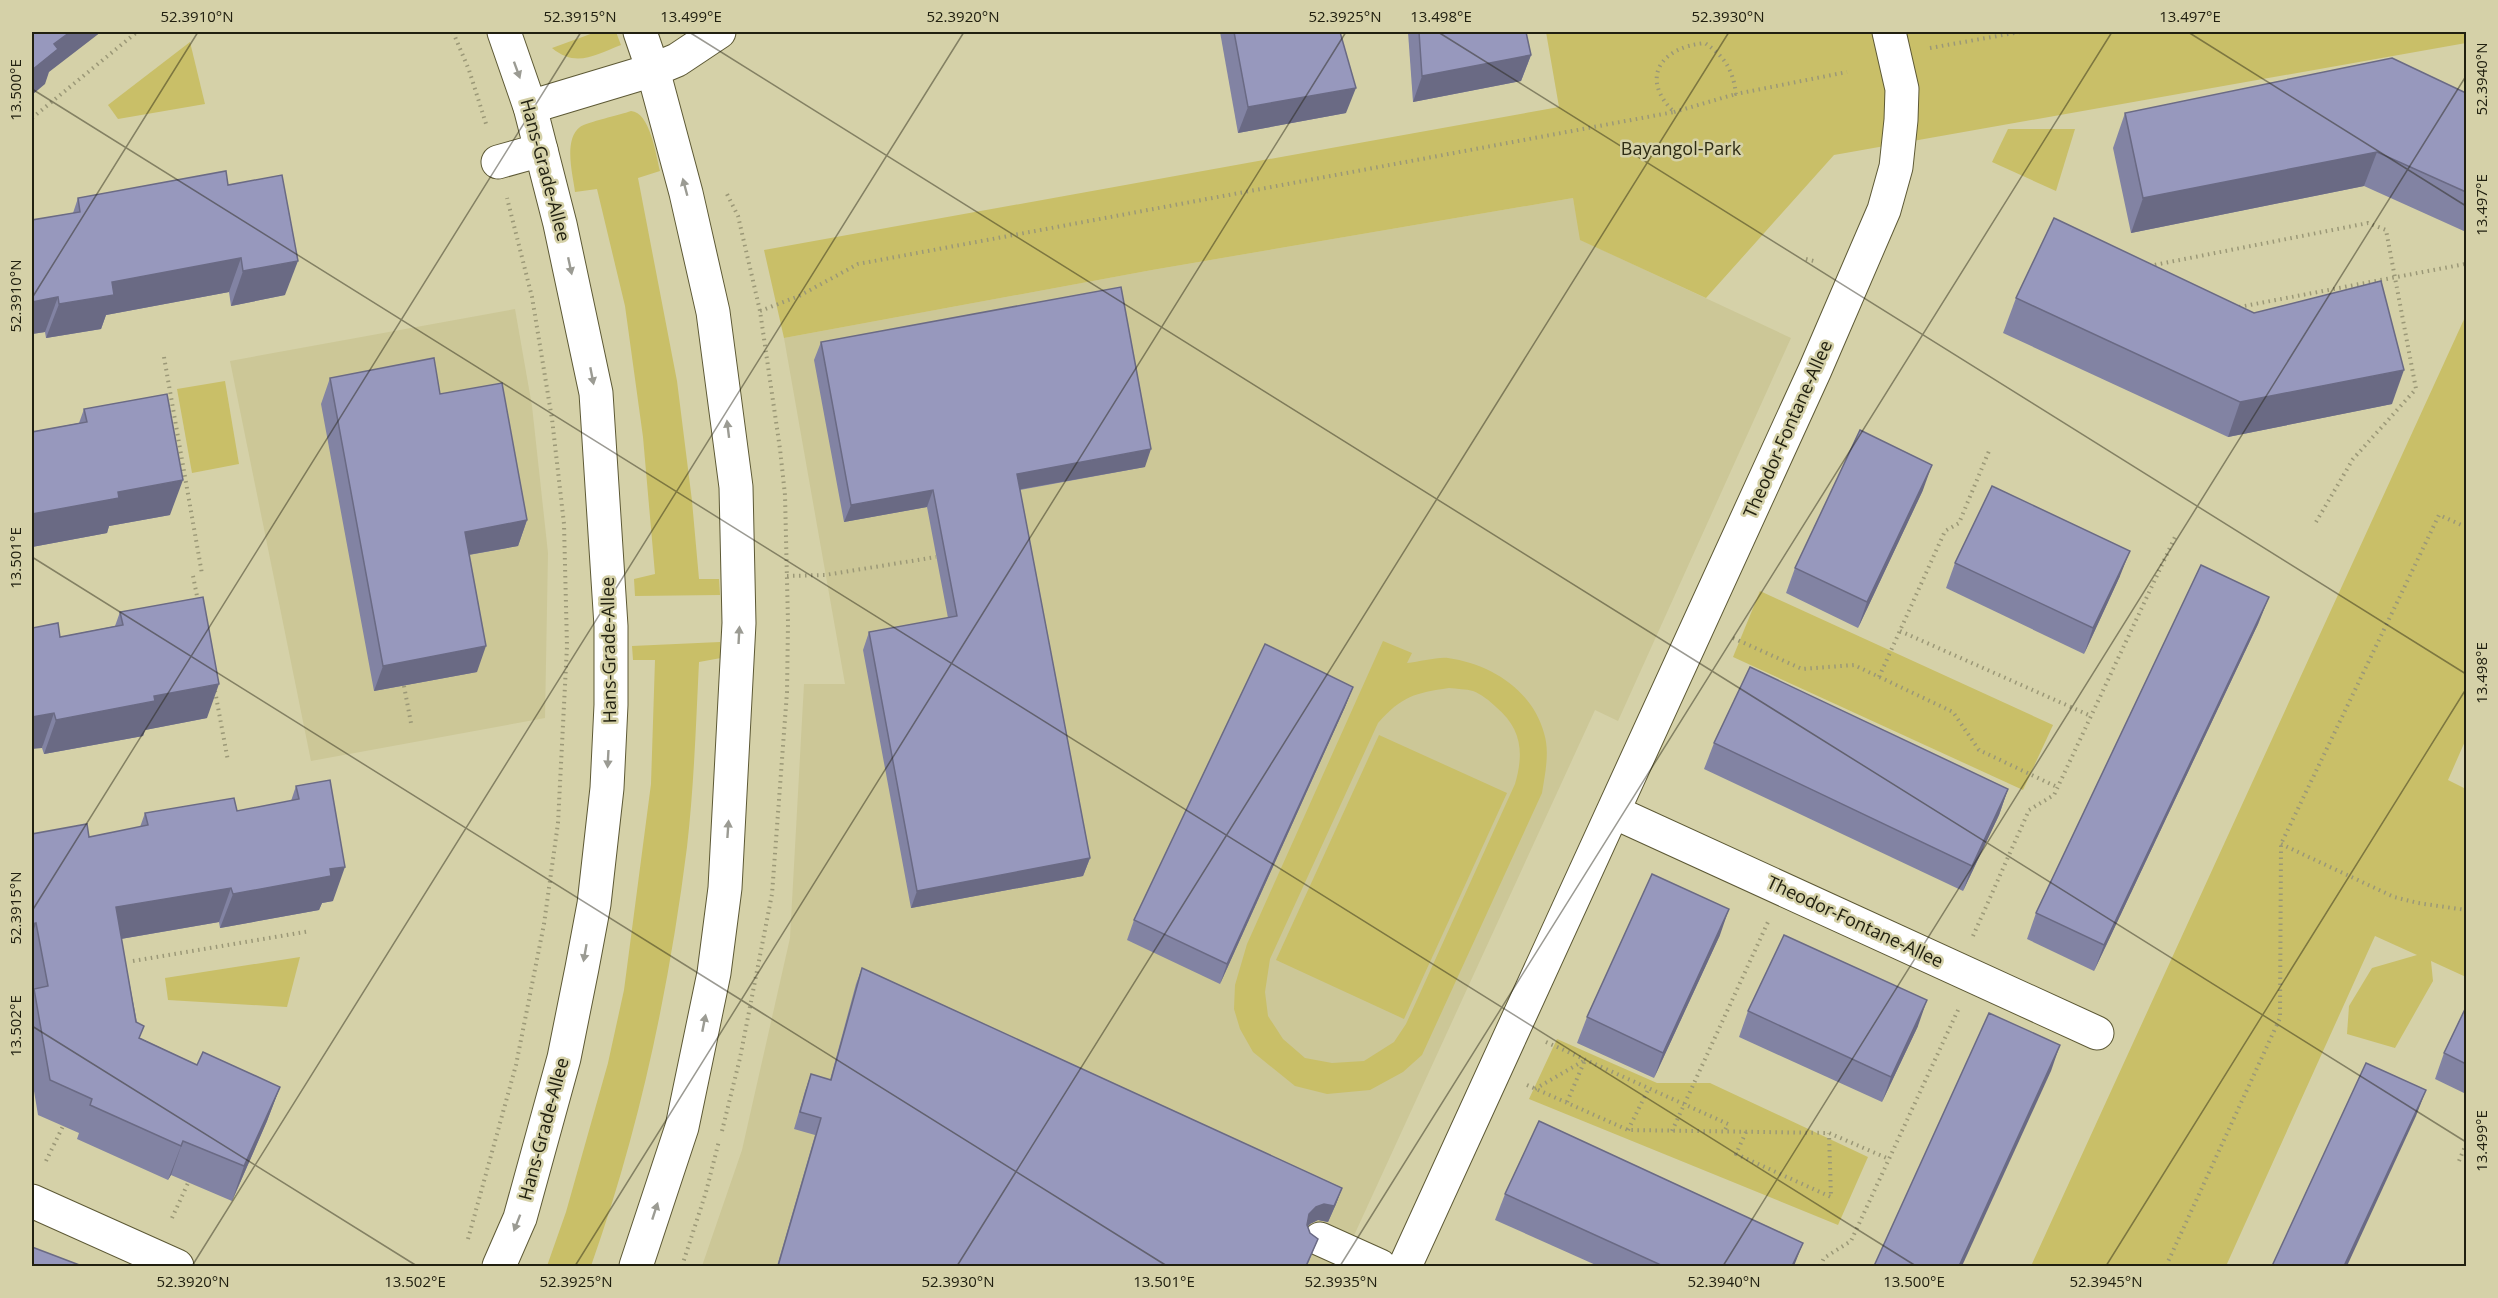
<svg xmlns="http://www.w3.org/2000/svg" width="2498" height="1298" viewBox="0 0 2498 1298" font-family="'Open Sans',sans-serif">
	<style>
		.built { fill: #ccc797 }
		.green { fill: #c9bf68; fill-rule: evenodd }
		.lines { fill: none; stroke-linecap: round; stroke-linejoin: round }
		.minor-casing { stroke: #5d5935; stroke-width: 35 }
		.path { stroke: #9b9877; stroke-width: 4; stroke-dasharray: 1.5 4.5; stroke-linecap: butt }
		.minor { stroke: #fff; stroke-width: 33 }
		.wall { fill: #8283a3 }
		.shaded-wall { fill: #6a6a84 }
		.building { fill: #9798bd; stroke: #6a6a84; stroke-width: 1.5 }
		.oneway { fill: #9b9b93 }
		.ticks { fill: none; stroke: #212010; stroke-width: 1.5; stroke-opacity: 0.45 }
		.labels { text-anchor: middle; stroke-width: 5; stroke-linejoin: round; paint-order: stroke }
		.park-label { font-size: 18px; fill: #2e2c14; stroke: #d5d1a8 }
		.street-label { font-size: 18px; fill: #212010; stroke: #d5d1a8 }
		.neatline { fill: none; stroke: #212010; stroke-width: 2 }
		.ticks-label { font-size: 15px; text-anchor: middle; fill: #212010 }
	</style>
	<rect width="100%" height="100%" fill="#d5d1a8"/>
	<!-- built -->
	<g class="built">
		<polygon points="1573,198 1581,240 1791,338 1618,721 1595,710 1340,1266 702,1266 742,1150 790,938 804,684 845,684 784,338 1152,270"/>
		<polygon points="515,309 532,406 548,553 545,718 311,761 230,361"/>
	</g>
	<!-- green -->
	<g class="green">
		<path d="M596,32H616L621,45C595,55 576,68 552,48Z"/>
		<polygon points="1546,32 2466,32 2466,43 1834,155 1706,298 1580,240 1573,198 1152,270 784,338 764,250 1559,107"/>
		<polygon points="190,42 205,104 118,119 108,105"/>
		<path d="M631,111C650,112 656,155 660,171L638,178L677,381L692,501L699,579H719L720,595L635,596L634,579L655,574L643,437L625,306L597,189L575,192C573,175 563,140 580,127C587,122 620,115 631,111Z"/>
		<polygon points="2008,129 2075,129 2056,191 1992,162"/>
		<polygon points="2466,315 2466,739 2448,780 2466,789 2466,977 2431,961 2433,981 2395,1048 2347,1034 2349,1006 2372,968 2417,955 2375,936 2226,1266 2031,1266"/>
		<polygon points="225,381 239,464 192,473 177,389"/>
		<polygon points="1760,591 2053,725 2023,790 1733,657"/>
		<path d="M1383,641L1412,653L1407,663C1420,662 1436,657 1448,658C1491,664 1532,690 1544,733C1550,752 1545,774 1542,793L1422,1055L1403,1072L1370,1090L1327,1094L1295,1086L1253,1052L1240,1029L1234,1009L1235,985L1247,944ZM1449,688C1457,689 1466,689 1473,691C1481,694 1490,701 1496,707C1522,729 1524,753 1515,784L1406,1024L1394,1042L1364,1061L1332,1063L1305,1058L1283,1039L1268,1016L1265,992L1270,959L1378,723C1402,696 1415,693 1449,688Z"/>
		<path d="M720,642L721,658L699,662C696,723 694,786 687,847C669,990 639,1131 591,1266H547L566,1212L608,1063L624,990L651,784L655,660H633L632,646Z"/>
		<polygon points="1379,735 1507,793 1404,1019 1276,960"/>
		<polygon points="300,957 287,1007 168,1000 165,978"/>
		<polygon points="1557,1039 1657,1083 1710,1083 1868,1157 1838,1225 1529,1099"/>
	</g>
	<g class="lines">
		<!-- minor casing -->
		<g class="minor-casing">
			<g id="minor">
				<polyline points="530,107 653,70 677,60 719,32"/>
				<polyline points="498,162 541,150"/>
				<polyline points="1614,812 2097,1033"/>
				<polyline points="32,1201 177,1266"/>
				<polyline points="1320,1239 1380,1266"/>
				<polyline points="499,1266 520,1218 564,1058 582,968 594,904 607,788 611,705 611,626 596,393 560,224 530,107 504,32"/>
				<polyline points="636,1266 682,1127 714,973 725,888 739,623 736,487 713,312 686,193 653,70 640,32"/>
				<polyline points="1405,1266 1815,370 1884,210 1896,167 1901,120 1902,89 1889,32"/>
			</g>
		</g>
		<!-- path -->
		<g class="path">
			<polyline points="453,32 469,70 487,127"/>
			<polyline points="1930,48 2020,32"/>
			<polyline points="1674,112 1736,94"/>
			<polyline points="32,118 137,32"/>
			<polyline points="1806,259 1814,261"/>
			<polyline points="2149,266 2368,223 2386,230 2416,389 2353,459 2316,522"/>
			<polyline points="2239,307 2465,264 2466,262"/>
			<path d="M760,311L799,296L858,264L1674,112C1639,78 1661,47 1705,43C1725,57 1733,70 1736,94L1847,72"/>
			<polyline points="164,357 202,574"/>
			<polyline points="193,576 198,601"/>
			<polyline points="787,576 825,575 936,557"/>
			<polyline points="1900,631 2091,716"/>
			<polyline points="1733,638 1802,669 1854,665 1953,712 1979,750 2057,787"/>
			<polyline points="1879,677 1945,531 1959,523 1989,451"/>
			<polyline points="404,686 411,723"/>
			<polyline points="215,691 228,761"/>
			<polyline points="2281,844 2394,897 2418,903 2466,910"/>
			<polyline points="1973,936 2029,810 2054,795 2175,537"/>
			<polyline points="133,961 310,931"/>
			<polyline points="1546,1042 1728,1124 1724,1132"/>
			<polyline points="1527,1085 1628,1130 1829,1133 1889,1159"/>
			<polyline points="1535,1089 1585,1060"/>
			<polyline points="1567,1102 1585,1060"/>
			<polyline points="1628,1130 1649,1088"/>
			<polyline points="722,1131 740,1058 772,894 787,692 788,623 785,495 780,449 760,311 738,216 727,194"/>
			<polyline points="1672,1131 1768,922"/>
			<polyline points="1746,1132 1736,1154 1831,1197 1829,1133"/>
			<polyline points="46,1161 63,1126"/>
			<polyline points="2459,1161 2466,1144"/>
			<polyline points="172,1218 188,1183"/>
			<polyline points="468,1239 516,1065 544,924 558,823 567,646 564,524 552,419 532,297 507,198"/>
			<polyline points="682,1266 706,1192 719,1141"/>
			<polyline points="1820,1266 1824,1258 1851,1241 1958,1010"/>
			<polyline points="2166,1266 2280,1018 2281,844 2439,515 2466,527"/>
		</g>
		<!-- minor -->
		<use href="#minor" class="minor"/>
	</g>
	<!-- wall -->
	<g class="wall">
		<polygon points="1220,32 1340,32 1346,113 1238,133"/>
		<polygon points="1408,32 1526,32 1531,55 1521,81 1413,102"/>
		<polygon points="2466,93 2466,232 2364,186 2131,233 2113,148 2125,113"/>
		<polygon points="228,185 285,295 231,306 229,292 106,315 101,329 46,338 45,332 32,334 32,220 73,213 78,198"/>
		<polygon points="2016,298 2254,313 2392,404 2228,437 2003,333"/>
		<polygon points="821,342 1145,467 1020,490 1090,858 1083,876 911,908 863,650 869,632 948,618 927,507 844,522 814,360"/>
		<polygon points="330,378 440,394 527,520 518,546 469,555 477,672 374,691 321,404"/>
		<polygon points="84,409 170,515 109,526 107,533 32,547 32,432 79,423"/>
		<polygon points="1923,490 1858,628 1786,593 1795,568"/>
		<polygon points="1955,563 2120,576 2084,654 1946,588"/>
		<polygon points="120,612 207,718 145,730 143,736 44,754 42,748 60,637 115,626"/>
		<polygon points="2259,622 2094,971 2027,939 2036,913"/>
		<polygon points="1353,687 1345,707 1220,984 1127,940 1134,920"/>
		<polygon points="1714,743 2008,789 1999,815 1963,891 1704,769"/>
		<polygon points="296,786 333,901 322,903 319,910 220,928 219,922 121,939 140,1038 197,1065 280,1087 267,1121 232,1201 171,1175 168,1180 77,1139 79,1133 38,1115 32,1079 32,834 89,837 140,827 145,813 237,811 291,801"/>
		<polygon points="1720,935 1654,1078 1577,1043 1587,1017"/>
		<polygon points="862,968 1342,1188 1336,1204 1328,1222 1318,1220 1310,1224 1308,1226 1310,1233 1318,1239 1307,1266 777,1266 815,1135 794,1129 805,1091 811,1074 830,1080 856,984"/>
		<polygon points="2466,1007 2466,1094 2435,1079 2444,1053"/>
		<polygon points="1748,1011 1918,1026 1882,1102 1739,1037"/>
		<polygon points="1505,1194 1794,1266 1598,1266 1495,1220"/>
	</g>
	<!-- shaded-wall -->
	<g class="shaded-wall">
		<polygon points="70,32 101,32 49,72 45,84 32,95 32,70 54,44"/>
		<polygon points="1531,55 1521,81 1413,102 1422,76"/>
		<polygon points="1356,88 1346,113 1238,133 1248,107"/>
		<polygon points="2377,152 2364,186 2131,233 2143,198"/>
		<polygon points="241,258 229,292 106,315 101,329 46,338 59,304 112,282"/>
		<polygon points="298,261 285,295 231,306 243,271"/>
		<polygon points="58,297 45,332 32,334 32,302"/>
		<polygon points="2404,370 2392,404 2228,437 2240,402"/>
		<polygon points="1151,449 1145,467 1011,491 1017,474"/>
		<polygon points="1932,465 1923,490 1858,628 1867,602"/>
		<polygon points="183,480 170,515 109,526 107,533 32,547 32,514 118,492"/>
		<polygon points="933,490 927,507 844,522 851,505"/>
		<polygon points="527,520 518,546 456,557 465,532"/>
		<polygon points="2130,551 2120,576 2084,654 2093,628"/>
		<polygon points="2269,597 2259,622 2094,971 2104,945"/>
		<polygon points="486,646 477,672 374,691 383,666"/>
		<polygon points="219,684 207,718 145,730 143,736 44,754 56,720 154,696"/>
		<polygon points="1353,687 1345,707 1220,984 1227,964"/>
		<polygon points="54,713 42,748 32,749 32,717"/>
		<polygon points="2008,789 1999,815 1963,891 1972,866"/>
		<polygon points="1090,858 1083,876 911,908 917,891"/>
		<polygon points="345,867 333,901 322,903 319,910 220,928 233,894 330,869"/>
		<polygon points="231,888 219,922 103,942 116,907"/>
		<polygon points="1729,909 1720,935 1654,1078 1663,1053"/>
		<polygon points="36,923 32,936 32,924"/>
		<polygon points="1927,1000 1918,1026 1882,1102 1891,1077"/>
		<polygon points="2060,1045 2051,1071 1962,1266 1959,1266"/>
		<polygon points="280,1087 267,1121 232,1201 244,1166"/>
		<polygon points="2426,1090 2416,1116 2347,1266 2344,1266"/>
		<polygon points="183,1141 171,1175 168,1180 181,1146"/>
		<polygon points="1342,1188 1336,1204 1328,1222 1318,1220 1310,1224 1303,1231 1309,1214 1316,1207"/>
		<polygon points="1803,1243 1794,1266 1792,1266"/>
	</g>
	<!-- building -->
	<g class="building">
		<polygon points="32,32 70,32 54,44 58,49 32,70"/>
		<polygon points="1234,32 1340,32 1356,88 1248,107"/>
		<polygon points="1419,32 1526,32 1531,55 1422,76"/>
		<polygon points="2392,58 2466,93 2466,192 2377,152 2143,198 2125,113"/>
		<polygon points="226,171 228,185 282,175 298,261 243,271 241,258 112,282 114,295 59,304 58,297 32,302 32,220 80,212 78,198"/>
		<polygon points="2054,218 2254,313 2381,281 2404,370 2240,402 2016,298"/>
		<polygon points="1121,287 1151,449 1017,474 1090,858 917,891 869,632 957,616 933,490 851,505 821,342"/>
		<polygon points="434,358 440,394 502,383 527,520 465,532 486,646 383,666 330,378"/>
		<polygon points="167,394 183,480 118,492 119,498 32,514 32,432 87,422 84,409"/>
		<polygon points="1860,430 1932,465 1867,602 1795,568"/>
		<polygon points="1992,486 2130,551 2093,628 1955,563"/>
		<polygon points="2201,565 2269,597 2104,945 2036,913"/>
		<polygon points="203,597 219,684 154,696 155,701 56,720 54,713 32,717 32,628 58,623 60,637 123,625 120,612"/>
		<polygon points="1265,644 1353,687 1227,964 1134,920"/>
		<polygon points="1750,667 2008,789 1972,866 1714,743"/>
		<polygon points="330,780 345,867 330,869 331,876 233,894 231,888 116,907 136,1022 144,1026 139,1038 197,1065 203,1052 280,1087 244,1166 183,1141 181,1146 90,1105 92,1099 50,1080 34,989 48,986 36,923 32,924 32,834 87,824 89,837 148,825 145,813 234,798 237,811 299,799 296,786"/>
		<polygon points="1652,874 1729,909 1663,1053 1587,1017"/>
		<polygon points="1784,935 1927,1000 1891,1077 1748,1011"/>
		<polygon points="862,968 1342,1188 1334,1206 1324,1204 1316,1207 1309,1214 1307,1225 1310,1233 1318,1239 1306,1266 778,1266 821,1118 800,1112 811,1074 831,1080"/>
		<polygon points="2466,1007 2466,1064 2444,1053"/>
		<polygon points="1989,1013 2060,1045 1959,1266 1874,1266"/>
		<polygon points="2366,1063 2426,1090 2344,1266 2272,1266"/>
		<polygon points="1539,1121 1803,1243 1792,1266 1663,1266 1505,1194"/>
		<polygon points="32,1247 82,1266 32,1266"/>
	</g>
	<!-- one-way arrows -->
	<defs><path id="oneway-solid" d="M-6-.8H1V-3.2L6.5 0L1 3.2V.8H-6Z" transform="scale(1.5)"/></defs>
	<g class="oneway">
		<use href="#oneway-solid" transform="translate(517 70) rotate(70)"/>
		<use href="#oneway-solid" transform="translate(685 187) rotate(-105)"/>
		<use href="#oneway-solid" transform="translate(570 266) rotate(78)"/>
		<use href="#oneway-solid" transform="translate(592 376) rotate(79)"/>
		<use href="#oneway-solid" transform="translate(728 429) rotate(-97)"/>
		<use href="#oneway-solid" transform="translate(739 635) rotate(-87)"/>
		<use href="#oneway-solid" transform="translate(608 759) rotate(93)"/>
		<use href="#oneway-solid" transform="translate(728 829) rotate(-86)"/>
		<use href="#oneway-solid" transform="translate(585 953) rotate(100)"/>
		<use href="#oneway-solid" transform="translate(704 1023) rotate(-79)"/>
		<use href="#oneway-solid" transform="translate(655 1211) rotate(-72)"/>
		<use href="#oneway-solid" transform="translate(517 1223) rotate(111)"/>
	</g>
	<!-- ticks -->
	<path class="ticks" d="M689,32L2466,1142M1438,32L2466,674M2188,32L2466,206M32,89L1916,1266M32,298L198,32M32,557L1167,1266M32,911L581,32M32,1026L417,1266M192,1266L964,32M575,1266L1346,32M957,1266L1729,32M1340,1266L2112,32M1723,1266L2466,76M2106,1266L2466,689"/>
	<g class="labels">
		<!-- park labels -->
		<g class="park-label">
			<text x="1681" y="155">Bayangol-Park</text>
		</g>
		<!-- street labels -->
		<g class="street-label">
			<text transform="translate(545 170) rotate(75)" y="6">Hans-Grade-Allee</text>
			<text transform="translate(1788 429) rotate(-66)" y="6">Theodor-Fontane-Allee</text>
			<text transform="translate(609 650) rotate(-91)" y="6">Hans-Grade-Allee</text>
			<text transform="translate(1855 922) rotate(25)" y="6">Theodor-Fontane-Allee</text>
			<text transform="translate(544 1129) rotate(-75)" y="6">Hans-Grade-Allee</text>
		</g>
	</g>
	<!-- border -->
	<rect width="2498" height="1298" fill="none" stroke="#d5d1a8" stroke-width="66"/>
	<rect x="33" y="33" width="2432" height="1232" class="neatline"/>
	<g class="ticks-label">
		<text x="197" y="22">52.3910°N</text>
		<text x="580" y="22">52.3915°N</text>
		<text x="691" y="22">13.499°E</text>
		<text x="963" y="22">52.3920°N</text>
		<text x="1345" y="22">52.3925°N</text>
		<text x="1441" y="22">13.498°E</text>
		<text x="1728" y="22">52.3930°N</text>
		<text x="2190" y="22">13.497°E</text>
		<text transform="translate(2482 79) rotate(-90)" y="5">52.3940°N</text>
		<text transform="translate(16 90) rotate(-90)" y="5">13.500°E</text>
		<text transform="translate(2482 205) rotate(-90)" y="5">13.497°E</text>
		<text transform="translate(16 296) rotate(-90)" y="5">52.3910°N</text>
		<text transform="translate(16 558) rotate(-90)" y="5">13.501°E</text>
		<text transform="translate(2482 673) rotate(-90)" y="5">13.498°E</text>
		<text transform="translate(16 908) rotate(-90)" y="5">52.3915°N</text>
		<text transform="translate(16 1026) rotate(-90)" y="5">13.502°E</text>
		<text transform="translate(2482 1141) rotate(-90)" y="5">13.499°E</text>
		<text x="193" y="1287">52.3920°N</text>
		<text x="415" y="1287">13.502°E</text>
		<text x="576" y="1287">52.3925°N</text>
		<text x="958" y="1287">52.3930°N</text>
		<text x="1164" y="1287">13.501°E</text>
		<text x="1341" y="1287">52.3935°N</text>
		<text x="1724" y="1287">52.3940°N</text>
		<text x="1914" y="1287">13.500°E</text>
		<text x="2106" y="1287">52.3945°N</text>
	</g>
</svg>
